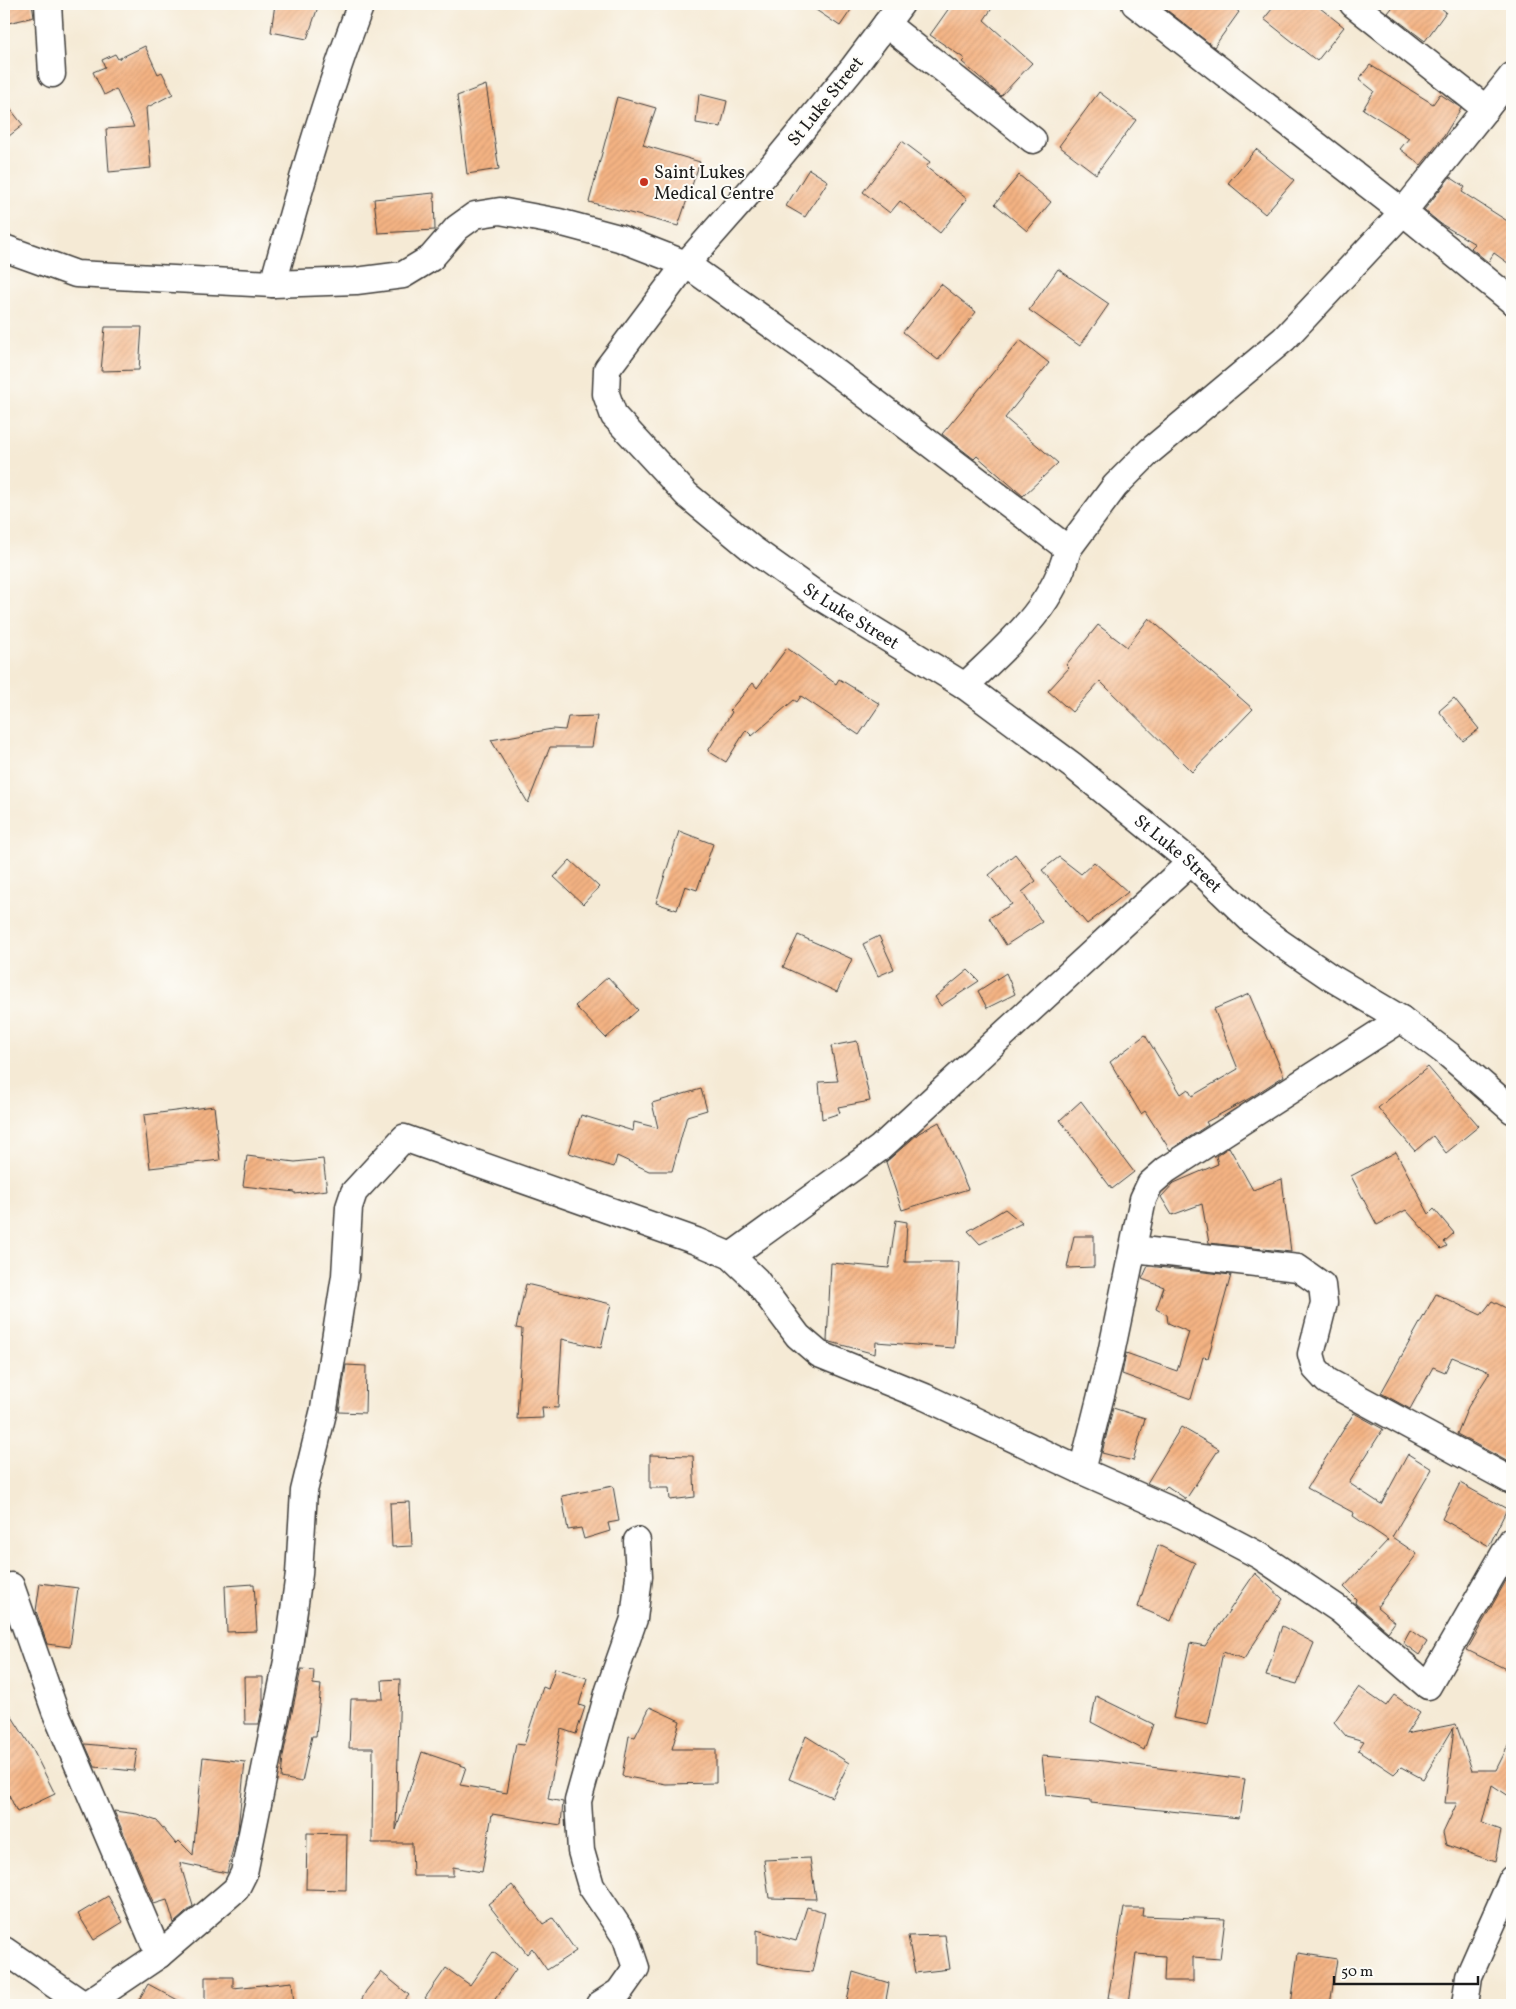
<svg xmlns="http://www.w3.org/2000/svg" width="1516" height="2009" viewBox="0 0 1516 2009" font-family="Vollkorn,serif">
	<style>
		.building { fill: url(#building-hatch) }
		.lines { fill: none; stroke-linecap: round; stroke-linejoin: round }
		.minor-casing { stroke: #3d3b38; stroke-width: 29 }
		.minor { stroke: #fff; stroke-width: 26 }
		.poi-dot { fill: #c8321e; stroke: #fdfcf7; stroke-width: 2 }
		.labels { text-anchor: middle; stroke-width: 4; stroke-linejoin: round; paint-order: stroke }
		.street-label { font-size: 18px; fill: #1c1c1c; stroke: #fdfcf7 }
		.poi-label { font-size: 18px; fill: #1c1c1c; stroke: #fdfcf7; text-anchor: start }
	</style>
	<defs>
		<pattern id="building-hatch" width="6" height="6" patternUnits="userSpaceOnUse" patternTransform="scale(1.25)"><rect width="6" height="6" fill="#f4b383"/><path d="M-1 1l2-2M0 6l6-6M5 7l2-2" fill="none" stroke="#d19971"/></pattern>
	</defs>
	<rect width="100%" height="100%" fill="#fdfcf7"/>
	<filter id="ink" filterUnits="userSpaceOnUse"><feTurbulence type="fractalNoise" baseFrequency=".02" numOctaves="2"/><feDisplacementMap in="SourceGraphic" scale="10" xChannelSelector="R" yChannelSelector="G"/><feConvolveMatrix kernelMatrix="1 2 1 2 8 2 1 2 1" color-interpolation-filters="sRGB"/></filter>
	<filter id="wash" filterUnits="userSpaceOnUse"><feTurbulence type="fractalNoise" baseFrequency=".0096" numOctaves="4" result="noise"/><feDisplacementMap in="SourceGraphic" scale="20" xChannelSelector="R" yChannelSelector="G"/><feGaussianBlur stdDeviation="1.12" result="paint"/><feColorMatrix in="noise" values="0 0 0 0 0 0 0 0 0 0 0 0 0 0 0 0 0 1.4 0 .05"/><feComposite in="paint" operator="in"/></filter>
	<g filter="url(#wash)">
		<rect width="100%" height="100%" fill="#f5ead5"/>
		<g id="blocks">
			<!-- building -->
			<g class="building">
				<polygon points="4,4 32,4 34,17 4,24"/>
				<polygon points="275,4 319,4 307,39 271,32"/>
				<polygon points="807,4 855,4 840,26"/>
				<polygon points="952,4 995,4 984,20 1032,63 1001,96 962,62 965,59 930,35"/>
				<polygon points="1159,4 1229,4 1239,12 1214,47"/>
				<polygon points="1276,4 1315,4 1344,27 1317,61 1264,19"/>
				<polygon points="1395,4 1436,4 1446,12 1425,41 1388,13"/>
				<polygon points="145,46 158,74 162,72 173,94 146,108 151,168 109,172 106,129 134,127 116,89 104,95 93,72 105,67 102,60 115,54 118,59"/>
				<polygon points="1370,65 1433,104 1440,94 1461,108 1444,136 1421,165 1400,149 1409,138 1363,109 1374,91 1359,79"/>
				<polygon points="486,85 499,169 467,174 457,96"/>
				<polygon points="1099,92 1136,120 1096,174 1059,146"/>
				<polygon points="699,94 727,101 721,127 696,123"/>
				<polygon points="617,97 656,108 643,145 700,162 678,226 589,202"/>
				<polygon points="4,101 23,125 4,140"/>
				<polygon points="902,141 930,162 926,167 967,199 940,233 900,201 890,213 863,192"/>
				<polygon points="1256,149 1294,180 1265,214 1228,183"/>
				<polygon points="809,169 828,181 805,217 786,206"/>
				<polygon points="1019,175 1051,202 1027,231 995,204"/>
				<polygon points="1450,177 1465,187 1462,192 1512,224 1512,266 1494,253 1488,262 1471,248 1475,244 1441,224 1424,210"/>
				<polygon points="434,193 435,230 378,233 374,199"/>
				<polygon points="1058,269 1109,304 1080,346 1029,310"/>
				<polygon points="941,284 976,312 938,360 903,332"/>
				<polygon points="105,327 142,327 139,370 101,371"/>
				<polygon points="1020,340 1049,363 1005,418 1058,463 1023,496 977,456 974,459 942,434"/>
				<polygon points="1149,618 1253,709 1192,772 1100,681 1072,712 1048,691 1069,668 1066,665 1098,625 1127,647"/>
				<polygon points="787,648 836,684 839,679 880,704 859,735 801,696 797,702 794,700 752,736 746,730 726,762 708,751 732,712 730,710 753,683 757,688"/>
				<polygon points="1454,698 1479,729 1463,741 1439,711"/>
				<polygon points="597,716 592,747 550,747 528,803 491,740 552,729 565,730 568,717"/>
				<polygon points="679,831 713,844 697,890 685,886 677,910 656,903"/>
				<polygon points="1015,854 1036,881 1022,892 1042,922 1006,945 989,918 1012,904 989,875"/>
				<polygon points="1059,857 1081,874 1094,862 1128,892 1087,924 1042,870"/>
				<polygon points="570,860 599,887 583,904 554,877"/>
				<polygon points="798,935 852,959 837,992 783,967"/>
				<polygon points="879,936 894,969 878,976 863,944"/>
				<polygon points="968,970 979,981 941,1006 935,997"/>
				<polygon points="1006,973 1015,994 987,1008 978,991"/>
				<polygon points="608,977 638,1010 606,1038 575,1006"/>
				<polygon points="1249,994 1284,1076 1250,1098 1206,1122 1208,1125 1170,1150 1145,1111 1141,1114 1110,1062 1145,1035 1181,1094 1188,1089 1192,1096 1238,1069 1214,1009"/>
				<polygon points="857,1041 870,1101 838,1107 840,1113 822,1119 819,1082 838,1081 831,1046"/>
				<polygon points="1428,1067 1479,1126 1446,1153 1433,1136 1415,1151 1378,1108"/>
				<polygon points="701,1089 707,1110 687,1116 672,1171 649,1171 617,1156 614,1167 569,1153 581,1115 633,1131 634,1122 658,1128 652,1103"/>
				<polygon points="1081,1101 1134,1172 1112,1189 1060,1120"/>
				<polygon points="214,1106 220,1160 150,1168 144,1115"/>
				<polygon points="939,1122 968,1189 902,1210 886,1162 919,1133"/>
				<polygon points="1229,1147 1253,1190 1282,1179 1291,1252 1209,1243 1202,1204 1172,1215 1161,1197 1174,1183 1218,1164 1216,1156"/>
				<polygon points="1396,1152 1429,1214 1434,1209 1454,1233 1444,1242 1447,1246 1441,1249 1406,1210 1377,1225 1351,1176"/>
				<polygon points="247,1156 295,1162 323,1159 327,1190 295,1194 295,1192 243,1186"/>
				<polygon points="1005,1209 1022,1223 980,1244 968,1231"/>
				<polygon points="896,1220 907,1222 905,1262 959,1262 954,1348 876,1342 875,1354 827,1341 831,1263 889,1268"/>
				<polygon points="1074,1236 1094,1236 1094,1267 1067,1268"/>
				<polygon points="1148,1266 1231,1275 1208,1358 1203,1357 1191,1399 1122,1374 1126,1353 1177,1371 1189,1332 1168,1323 1167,1315 1156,1309 1164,1287 1142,1279"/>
				<polygon points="526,1284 611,1304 601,1348 562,1339 558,1408 542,1407 543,1418 517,1419 522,1329 516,1328"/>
				<polygon points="1436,1294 1481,1315 1492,1301 1512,1311 1512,1464 1457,1434 1468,1407 1490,1372 1452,1357 1445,1372 1433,1367 1410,1409 1381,1393"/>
				<polygon points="346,1365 366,1366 365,1413 339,1412"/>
				<polygon points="1113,1408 1145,1418 1133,1461 1102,1453"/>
				<polygon points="1354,1413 1383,1429 1349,1483 1381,1504 1408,1454 1432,1469 1392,1537 1417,1554 1377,1607 1395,1622 1388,1632 1355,1603 1356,1599 1344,1587 1388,1540 1353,1516 1354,1513 1307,1488"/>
				<polygon points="1181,1427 1219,1449 1186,1499 1167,1486 1163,1490 1147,1483"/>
				<polygon points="650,1455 693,1456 695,1497 670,1500 669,1488 650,1488"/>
				<polygon points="1460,1483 1507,1509 1489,1546 1442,1519"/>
				<polygon points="613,1486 619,1521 608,1523 610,1531 584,1539 581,1528 568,1530 562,1496"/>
				<polygon points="410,1502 412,1546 392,1547 390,1503"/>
				<polygon points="1158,1545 1195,1563 1171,1621 1138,1607"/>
				<polygon points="1512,1570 1512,1672 1467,1650"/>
				<polygon points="1255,1573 1283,1599 1244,1659 1223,1652 1208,1725 1173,1718 1190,1643 1205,1646"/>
				<polygon points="40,1583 78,1588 70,1647 47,1644 36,1611"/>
				<polygon points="254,1584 257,1631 227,1632 225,1586"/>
				<polygon points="1282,1626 1314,1643 1297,1684 1266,1676"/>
				<polygon points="1410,1630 1427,1642 1419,1655 1403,1643"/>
				<polygon points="555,1668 587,1678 579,1705 585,1707 576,1734 561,1729 548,1799 563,1802 561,1825 492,1814 482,1872 453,1867 453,1876 413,1876 412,1843 372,1843 373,1748 349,1748 351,1699 383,1699 382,1680 400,1679 396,1830 422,1752 466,1767 460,1785 507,1793 516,1744 524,1745 543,1687 548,1689"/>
				<polygon points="301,1669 314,1670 313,1684 321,1685 316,1736 312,1736 302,1782 281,1778 283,1756"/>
				<polygon points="244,1677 263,1677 263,1703 259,1724 245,1724"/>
				<polygon points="1359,1687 1386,1706 1394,1695 1420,1713 1406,1734 1456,1724 1472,1770 1496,1770 1512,1738 1512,1798 1492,1785 1482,1823 1501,1830 1495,1862 1446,1845 1443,1833 1457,1803 1445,1803 1454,1727 1423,1779 1401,1767 1394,1774 1358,1750 1364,1741 1346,1736 1334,1722"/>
				<polygon points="1096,1696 1153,1724 1144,1750 1091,1722"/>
				<polygon points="4,1704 33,1750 55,1794 17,1812 4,1784"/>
				<polygon points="650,1707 680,1721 672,1749 716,1749 716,1783 666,1784 622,1776 629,1736 635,1737"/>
				<polygon points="806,1736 849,1763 832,1797 789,1779"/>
				<polygon points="85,1744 137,1749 134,1771 95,1767"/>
				<polygon points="1042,1756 1096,1760 1245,1779 1239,1818 1091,1803 1091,1800 1046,1795"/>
				<polygon points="203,1757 245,1762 238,1829 227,1873 180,1863 193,1906 174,1923 167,1900 154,1904 114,1811 137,1814 157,1821 176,1844 179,1841 193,1855"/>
				<polygon points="307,1833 347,1834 346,1890 306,1889"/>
				<polygon points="810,1858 816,1899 769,1898 764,1860"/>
				<polygon points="512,1885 543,1924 553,1918 576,1951 547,1970 532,1948 527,1954 488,1904"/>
				<polygon points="108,1896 123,1922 94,1940 78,1914"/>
				<polygon points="807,1907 825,1912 812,1972 784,1969 757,1963 757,1930 796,1941"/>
				<polygon points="1124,1908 1143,1908 1142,1916 1225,1919 1220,1959 1193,1957 1193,1981 1164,1981 1165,1956 1136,1954 1129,2003 1108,1998"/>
				<polygon points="945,1935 950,1969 915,1973 908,1936"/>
				<polygon points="493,1952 516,1969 491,2005 434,2005 425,1998 446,1968 470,1985"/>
				<polygon points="1298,1953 1337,1959 1330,2005 1291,2005"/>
				<polygon points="381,1972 409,1995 401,2005 359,2005 366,1991"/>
				<polygon points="853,1972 889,1983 885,2005 846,2005"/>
				<polygon points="205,1977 233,1977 233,1988 292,1982 294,2005 205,2005"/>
				<polygon points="148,1984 187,2005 136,2005"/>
			</g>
		</g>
	</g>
	<g filter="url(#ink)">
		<use href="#blocks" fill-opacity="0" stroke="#3d3b38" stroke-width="1"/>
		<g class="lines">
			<!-- minor casing -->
			<g class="minor-casing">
				<g id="minor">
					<polyline points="48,4 52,74"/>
					<path id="s1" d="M901,4L853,68L773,165L686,264L607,369L606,394L614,416L687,495L751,548L817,595L965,686L1073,766L1191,862L1253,922L1279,942L1330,977L1401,1019L1449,1055L1512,1110"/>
					<polyline points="1353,4 1486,109"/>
					<polyline points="886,24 1033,140"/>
					<polyline points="1512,76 1403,212 1512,301"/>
					<path d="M4,248L76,274L273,284L356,281L403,275L431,258L457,228L475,215L500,211L559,222L619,238L686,264L808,351L1068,549C1053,609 1008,644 965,686"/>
					<path d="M273,284C299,190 326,95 361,4"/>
					<polyline points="1068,549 1115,486 1150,451 1284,339 1403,212 1135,4"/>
					<polyline points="1134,1249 1298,1268 1322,1285 1324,1303 1311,1354 1315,1368 1327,1381 1512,1481"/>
					<polyline points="731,1256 880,1148 1191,862"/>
					<polyline points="1082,1471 1109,1363 1143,1199 1150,1184 1166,1170 1401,1019"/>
					<polyline points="11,1586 55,1711 159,1955"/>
					<polyline points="4,1950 84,2005"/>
					<polyline points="85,2005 159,1955 236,1889 244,1873 287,1661 299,1574 304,1491 324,1409 345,1276 349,1207 354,1192 404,1138 696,1241 731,1256 756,1280 798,1336 819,1354 925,1397 1082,1471 1182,1515 1260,1556 1340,1610 1428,1686 1512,1540"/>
					<polyline points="599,2005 619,1992 636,1968 626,1938 591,1886 581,1851 578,1801 609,1690 634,1619 639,1576 637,1541"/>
					<polyline points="1465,2005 1469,1976 1512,1879"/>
				</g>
			</g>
			<!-- minor -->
			<use href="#minor" class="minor"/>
		</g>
	</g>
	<!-- markers -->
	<circle class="poi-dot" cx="644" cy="182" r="5"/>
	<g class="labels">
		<!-- street labels -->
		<g class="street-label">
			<text transform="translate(825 101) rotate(-51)" y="6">St Luke Street</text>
			<text dy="6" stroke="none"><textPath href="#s1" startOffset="829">St Luke Street</textPath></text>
			<text dy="6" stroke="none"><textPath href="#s1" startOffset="1234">St Luke Street</textPath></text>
		</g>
		<!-- poi labels -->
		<g class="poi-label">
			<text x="654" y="178">Saint Lukes<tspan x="654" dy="21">Medical Centre</tspan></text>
		</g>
	</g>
	<!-- margin -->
	<rect width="1516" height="2009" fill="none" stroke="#fdfcf7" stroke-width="20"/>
	<!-- scale -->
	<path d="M1334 1976v8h144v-8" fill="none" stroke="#1c1c1c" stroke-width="2.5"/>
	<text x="1341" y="1976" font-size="15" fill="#1c1c1c" stroke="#fdfcf7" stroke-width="4" paint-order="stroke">50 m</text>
</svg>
